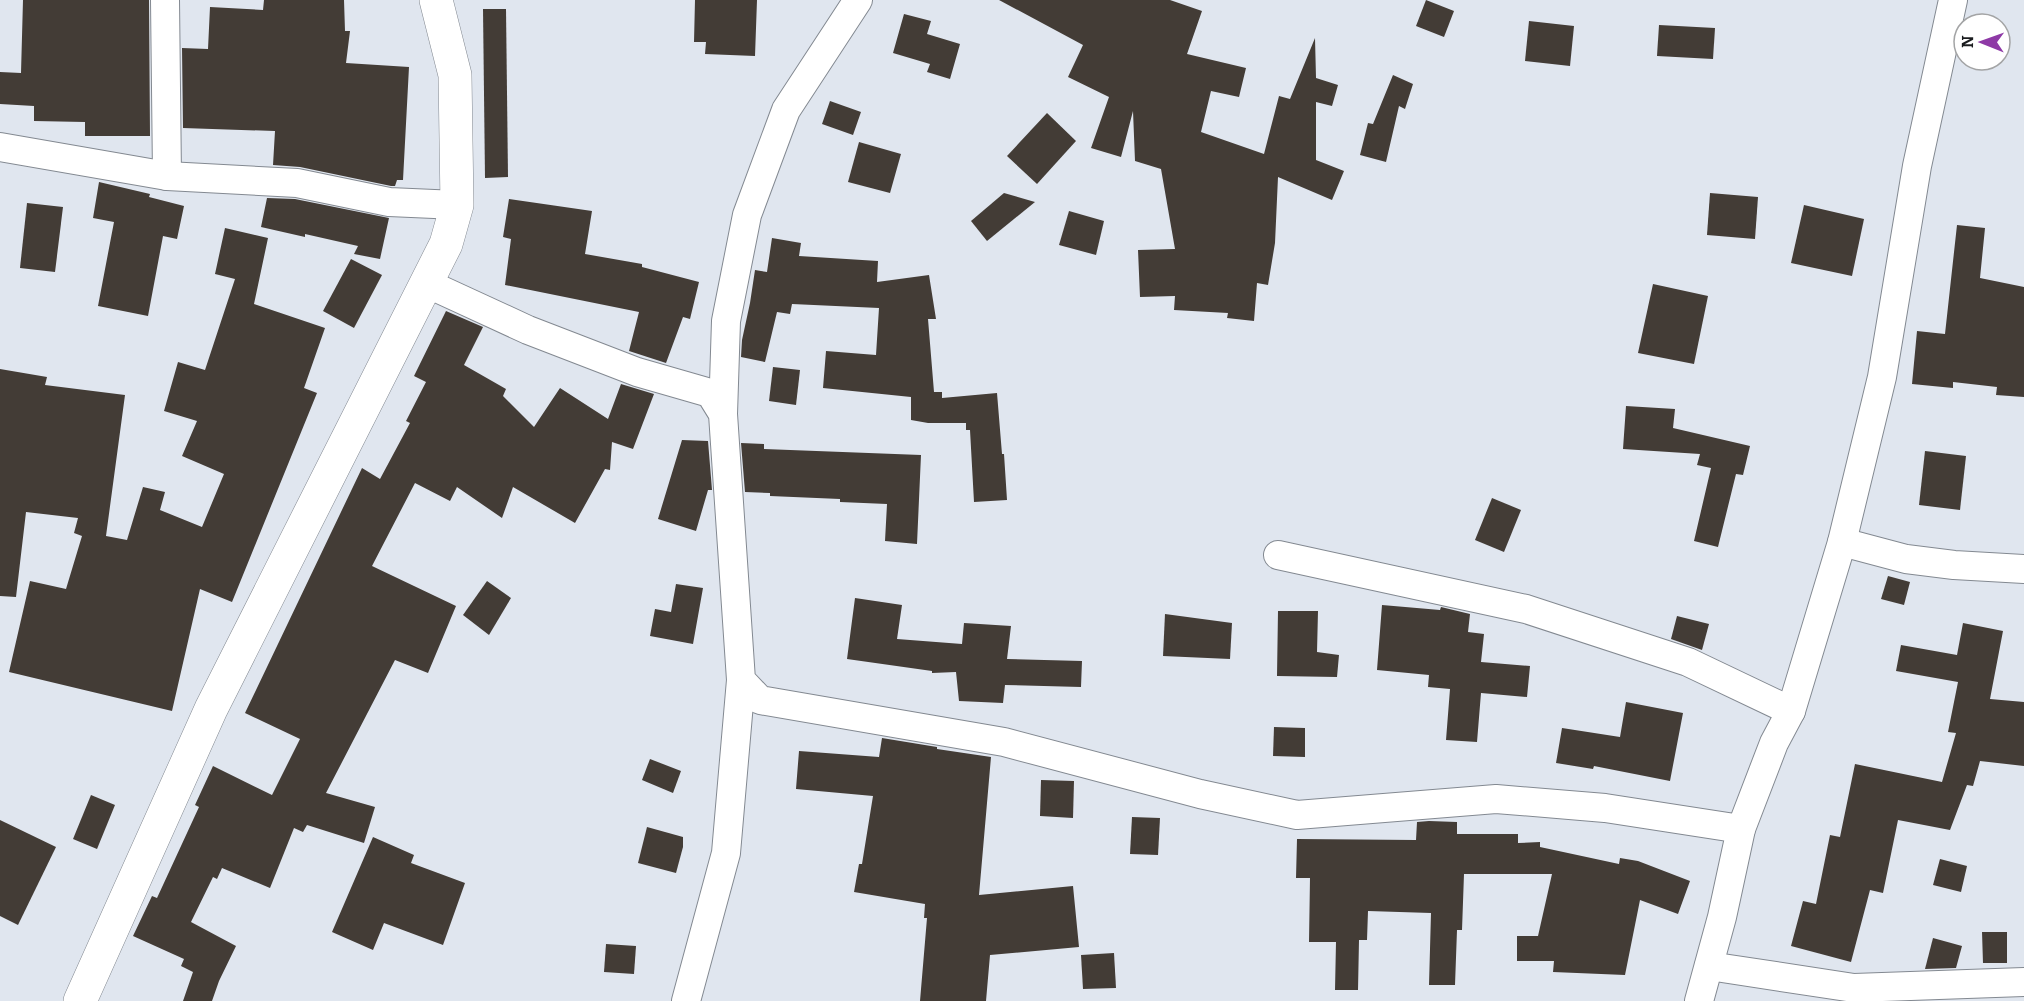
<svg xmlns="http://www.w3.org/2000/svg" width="2024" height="1001" viewBox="0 0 2024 1001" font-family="Bitter,serif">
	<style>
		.building { fill: #433c36 }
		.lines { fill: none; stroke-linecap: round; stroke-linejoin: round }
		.minor-casing { stroke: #838991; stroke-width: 30 }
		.tertiary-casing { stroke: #838991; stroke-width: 34 }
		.minor { stroke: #fff; stroke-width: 28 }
		.tertiary { stroke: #fff; stroke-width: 33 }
	</style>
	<rect width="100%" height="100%" fill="#e0e6ef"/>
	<!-- building -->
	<g class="building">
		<polygon points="23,0 149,0 150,136 85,136 85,122 34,121 34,106 0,104 0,72 21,73"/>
		<polygon points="264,0 344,0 345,31 350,31 346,63 409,67 403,180 397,180 395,186 391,186 300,167 273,165 275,131 183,128 182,48 208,49 210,7 263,10"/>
		<polygon points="695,0 757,0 755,56 705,54 706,42 694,42"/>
		<polygon points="999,0 1170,0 1202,11 1187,54 1246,68 1239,97 1211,91 1201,132 1264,154 1279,96 1290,99 1315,38 1316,78 1338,85 1332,106 1316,102 1316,160 1344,171 1332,200 1278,177 1275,243 1268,285 1257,283 1254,321 1227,318 1228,313 1174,310 1175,296 1140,297 1138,250 1175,249 1161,169 1135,161 1133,111 1121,157 1091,148 1109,97 1068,77 1083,45"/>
		<polygon points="1426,0 1454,11 1444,37 1416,26"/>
		<polygon points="483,9 506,9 508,177 485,178"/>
		<polygon points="904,14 931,21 927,34 960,44 950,79 927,72 930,64 893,53"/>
		<polygon points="1529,21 1574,26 1570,66 1525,61"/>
		<polygon points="1659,25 1715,28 1713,59 1657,56"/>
		<polygon points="1393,75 1413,84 1405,109 1399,106 1386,162 1360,155 1368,123 1373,124"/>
		<polygon points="830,101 861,112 853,135 822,124"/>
		<polygon points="1047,113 1076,141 1037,184 1007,156"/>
		<polygon points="859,142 901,154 890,193 848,182"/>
		<polygon points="99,182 150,194 149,197 184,206 177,239 163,236 148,316 98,306 114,222 93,218"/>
		<polygon points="1004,193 1035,202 987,241 971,221"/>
		<polygon points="1710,193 1758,197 1755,239 1707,235"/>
		<polygon points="267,198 295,199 389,218 380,259 354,254 358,246 305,234 305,237 261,227"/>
		<polygon points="509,199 592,211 585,254 642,264 642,267 699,282 690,319 683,317 666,363 629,351 639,312 505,285 511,239 503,237"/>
		<polygon points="27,203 63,207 55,272 20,268"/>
		<polygon points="1804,205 1864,219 1852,276 1791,263"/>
		<polygon points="1069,211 1104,221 1096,255 1059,245"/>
		<polygon points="1957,225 1985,228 1980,278 2024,287 2024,397 1996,395 1997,387 1953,382 1953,388 1912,384 1917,331 1945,334"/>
		<polygon points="225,228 268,238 254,304 325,328 304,388 317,393 232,602 200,589 172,711 9,672 30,581 66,589 82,536 74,533 78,518 26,512 16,597 0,596 0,369 47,377 45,385 125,395 106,536 127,540 143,487 165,492 160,510 202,527 224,474 182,456 197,421 164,411 178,362 205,370 235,279 215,274"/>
		<polygon points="772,238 801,243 799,256 878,261 877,282 929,275 936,319 928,319 934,392 942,392 942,398 997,393 1002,454 1004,454 1007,500 974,502 970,430 966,430 966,423 928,423 911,420 911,397 823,388 826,351 876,355 879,308 792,304 790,314 777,312 765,362 741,357 742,340 750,303 755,270 767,272"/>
		<polygon points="351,259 382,275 354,328 323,311"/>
		<polygon points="1653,284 1708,296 1694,364 1638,353"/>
		<polygon points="446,311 483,327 464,365 506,389 503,396 534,427 560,388 608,419 621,384 654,394 633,449 612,442 610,470 605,469 575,523 513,487 502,518 457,487 450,501 415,483 372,566 456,606 428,673 395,660 326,793 375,807 364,843 307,825 303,832 294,828 270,888 222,868 217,879 213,877 191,922 236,946 219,981 212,1001 183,1001 193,972 181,966 184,959 133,936 152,896 157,898 199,807 195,805 213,766 272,795 300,739 245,713 362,468 380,479 410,423 406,421 426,382 414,376"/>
		<polygon points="773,367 800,370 796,405 769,401"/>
		<polygon points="1626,406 1675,409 1673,428 1750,446 1743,475 1736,474 1718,547 1694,541 1711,468 1697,465 1700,454 1623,449"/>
		<polygon points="682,440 708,441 712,490 708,490 696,531 658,519"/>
		<polygon points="741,443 764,444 764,449 921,455 917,544 885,541 887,504 840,502 840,499 770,496 770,493 745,492"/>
		<polygon points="1925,451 1966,456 1960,510 1919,505"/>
		<polygon points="1492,498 1521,510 1504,552 1475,540"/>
		<polygon points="1888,576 1910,582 1904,605 1881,599"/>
		<polygon points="487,581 511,598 489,635 463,615"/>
		<polygon points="676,584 703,588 693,644 650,636 655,609 671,612"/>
		<polygon points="855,598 902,605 897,639 962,644 964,623 1011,626 1007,659 1082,661 1081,687 1005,685 1003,703 959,701 956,672 932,673 932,671 847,659"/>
		<polygon points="1382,605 1440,610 1441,607 1470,614 1468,632 1484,634 1481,662 1530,666 1527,697 1481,693 1477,742 1446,740 1450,689 1428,687 1429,675 1377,670"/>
		<polygon points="1278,611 1318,611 1317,652 1339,655 1337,677 1277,676"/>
		<polygon points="1165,614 1232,623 1230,659 1163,656"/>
		<polygon points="1677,616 1709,624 1702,650 1671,639"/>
		<polygon points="1963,623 2003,631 1990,699 2024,702 2024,766 1980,761 1973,786 1967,785 1950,830 1898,820 1883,893 1870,890 1851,962 1791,946 1803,901 1816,904 1830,835 1840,837 1855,764 1942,782 1956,733 1948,732 1958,682 1896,671 1901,645 1957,655"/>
		<polygon points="1626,702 1683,713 1670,781 1594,766 1593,769 1556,763 1562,728 1620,737"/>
		<polygon points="1274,727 1305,728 1305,757 1273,756"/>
		<polygon points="882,738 937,747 937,749 991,757 979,895 1073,886 1079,947 990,955 986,1001 920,1001 927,918 924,918 925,904 854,892 859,864 862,864 873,796 796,789 799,751 879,757"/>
		<polygon points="650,759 681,771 673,793 642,780"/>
		<polygon points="1041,780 1074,781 1073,818 1040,816"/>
		<polygon points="91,795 115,805 97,849 73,839"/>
		<polygon points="1132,817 1160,818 1158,855 1130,854"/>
		<polygon points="0,820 56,847 18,925 0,916"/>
		<polygon points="1429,821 1457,822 1457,834 1518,834 1518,843 1540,842 1540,847 1619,864 1620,858 1638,861 1690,881 1678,914 1640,900 1625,975 1553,972 1554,961 1517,961 1517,936 1538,936 1552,874 1464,874 1462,930 1457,930 1455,985 1429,985 1431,913 1368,911 1367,940 1359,940 1358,990 1335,990 1336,942 1309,942 1310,878 1296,878 1297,839 1416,840 1417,822"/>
		<polygon points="647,827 683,837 683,847 676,873 638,863"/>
		<polygon points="373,837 414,855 411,863 465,883 443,945 384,923 373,950 332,932"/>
		<polygon points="1940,859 1967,866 1961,892 1933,885"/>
		<polygon points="1982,932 2007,932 2007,963 1983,963"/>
		<polygon points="1933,938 1962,946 1956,968 1925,969"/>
		<polygon points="606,944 636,946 634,974 604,972"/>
		<polygon points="1114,953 1116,988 1083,989 1081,955"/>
	</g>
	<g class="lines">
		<!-- minor casing -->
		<g class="minor-casing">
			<g id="minor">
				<polyline points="165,0 167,176"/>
				<polyline points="0,147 167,176 297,183 389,202 457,205"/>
				<polyline points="426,283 528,330 637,372 710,393 723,414 741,680 760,700 1004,742 1200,794 1297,815 1496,799 1605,808 1741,829"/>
				<polyline points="723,414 726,321 747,215 786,110 858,0"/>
				<polyline points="1842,542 1906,559 1954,565 2024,569"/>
				<polyline points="1278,555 1526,609 1688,662 1791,711"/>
				<polyline points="1709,966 1854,988 2024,982"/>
				<polyline points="686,1001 726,853 741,680"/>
				<polyline points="1699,1001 1722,917 1741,829 1774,743 1791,711 1842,542 1882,377 1917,166 1953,0"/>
			</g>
		</g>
		<!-- tertiary casing -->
		<g class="tertiary-casing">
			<polyline id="tertiary" points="80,1001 211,709 446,244 457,205 455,75 436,0"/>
		</g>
		<!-- minor -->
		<use href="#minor" class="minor"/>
		<!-- tertiary -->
		<use href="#tertiary" class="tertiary"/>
	</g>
	<!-- north arrow -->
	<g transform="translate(1982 42) rotate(271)"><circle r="28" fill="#ffffff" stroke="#a3a4a5" stroke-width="1.5"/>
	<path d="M0-4.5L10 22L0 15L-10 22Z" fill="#8e39a6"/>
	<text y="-9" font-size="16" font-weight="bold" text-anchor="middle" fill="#1a1c1f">N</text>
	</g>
</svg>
